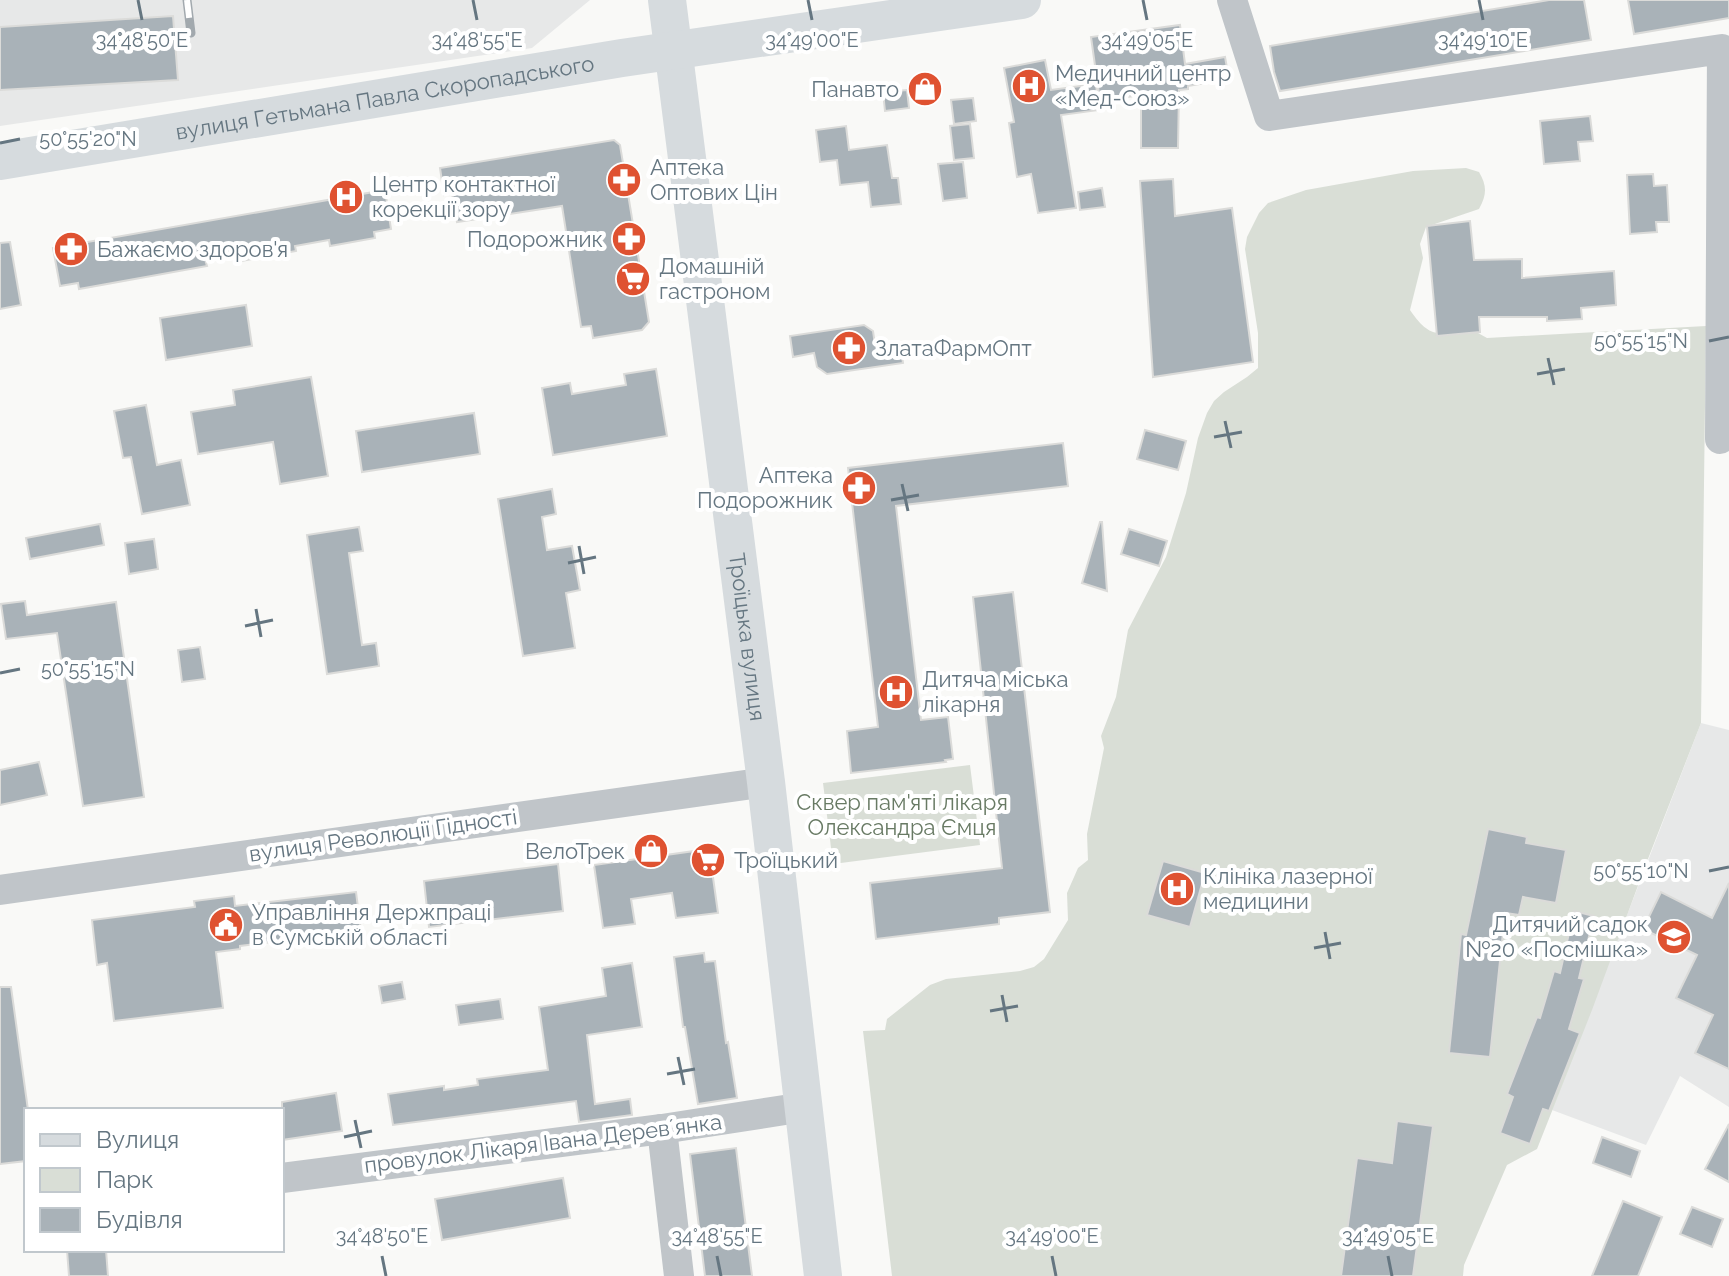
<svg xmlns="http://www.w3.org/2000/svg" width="1729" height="1276" viewBox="0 0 1729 1276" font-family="Raleway,sans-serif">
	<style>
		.built { fill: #e7e8e8 }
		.green { fill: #d9ded6 }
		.building { fill: #a9b2b8; stroke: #dbdbd9; stroke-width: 2 }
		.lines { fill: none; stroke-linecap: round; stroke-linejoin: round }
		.minor { stroke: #c0c5c9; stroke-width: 30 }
		.major { stroke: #d6dbde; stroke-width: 38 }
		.rail-casing { stroke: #a2a9ae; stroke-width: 9 }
		.rail { stroke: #fff; stroke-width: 6; stroke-dasharray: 18; stroke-linecap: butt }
		.ticks { fill: none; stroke: #657681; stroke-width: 3 }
		.labels { text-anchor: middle; stroke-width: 8; stroke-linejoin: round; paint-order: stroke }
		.poi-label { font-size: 22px; fill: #657681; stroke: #fff; text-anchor: start }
		.street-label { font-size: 22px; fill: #657681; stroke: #fff }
		.park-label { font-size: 22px; fill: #687a64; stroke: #fff }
		.ticks-label { font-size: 20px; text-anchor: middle; fill: #657681; stroke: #fff; stroke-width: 8; stroke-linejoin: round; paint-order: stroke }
	</style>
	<rect width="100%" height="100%" fill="#f9f9f7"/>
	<!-- built -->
	<g class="built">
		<polygon points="0,0 590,0 532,48 0,126"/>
		<polygon points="1701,723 1729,730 1729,1107 1680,1076 1646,1145 1552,1110"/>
	</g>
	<!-- green -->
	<g class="green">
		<path d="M1466,168L1479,172C1487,186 1487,194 1479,209L1426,227L1420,244L1423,258L1410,310C1430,339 1438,335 1469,328L1487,338L1706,326L1701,723L1646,864L1592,1010L1537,1149L1507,1165L1464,1265L1463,1276H892L863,1031L885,1030L887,1019L930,985L946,979L1020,971L1034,967L1044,959L1068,920L1067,893L1078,868L1088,860L1087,834L1104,748L1101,736L1116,697L1128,630L1166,557L1186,493L1198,438L1207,413L1214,401L1224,392L1247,377L1258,368V333L1245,249L1247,237L1259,213L1268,203L1306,190L1413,171Z"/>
		<polygon points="970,765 980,845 833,864 823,783"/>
	</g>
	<!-- building -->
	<g class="building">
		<polygon points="1549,0 1584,0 1591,40 1280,91 1274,72 1270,46"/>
		<polygon points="1628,0 1729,0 1729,18 1634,34"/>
		<polygon points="173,16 178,80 0,90 0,27"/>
		<polygon points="1180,25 1185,64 1225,57 1229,79 1188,86 1188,89 1179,90 1178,148 1141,148 1141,95 1100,101 1091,37"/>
		<polygon points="1045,60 1051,90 1096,84 1099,110 1061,115 1076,208 1038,213 1031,174 1017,177 1009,123 1014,122 1004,68"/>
		<polygon points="907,90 909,108 885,111 883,92"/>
		<polygon points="973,98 976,121 954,124 951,100"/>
		<polygon points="1590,116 1593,141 1578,142 1580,161 1544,164 1540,121"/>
		<polygon points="970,124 974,158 954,160 950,126"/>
		<polygon points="846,126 849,150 887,145 892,178 898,178 901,204 871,207 868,182 840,185 837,160 820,162 816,130"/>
		<polygon points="614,140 620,145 649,322 642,330 593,338 591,326 581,327 562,206 457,222 452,193 444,195 440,168"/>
		<polygon points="963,162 967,198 943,201 938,164"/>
		<polygon points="1653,174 1654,186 1667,185 1669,222 1656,222 1657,232 1630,234 1627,175"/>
		<polygon points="1173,179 1175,216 1232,208 1253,362 1153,377 1140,181"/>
		<polygon points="1102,188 1105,207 1080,210 1078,192"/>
		<polygon points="385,190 391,229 374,232 375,238 330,246 329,240 295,246 296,251 241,261 239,253 205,259 207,266 79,289 78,283 60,286 53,248"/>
		<polygon points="1470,221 1474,260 1522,259 1522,278 1614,271 1616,305 1581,308 1582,319 1547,321 1547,317 1479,317 1480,332 1437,336 1427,226"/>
		<polygon points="10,242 21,305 0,309 0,243"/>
		<polygon points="246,305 252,346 166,360 160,318"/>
		<polygon points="864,325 873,331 875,345 900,342 903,363 827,374 817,367 814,353 793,357 790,336"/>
		<polygon points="656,369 667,436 553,455 542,388 570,383 572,394 626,385 624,374"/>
		<polygon points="311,377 328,476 280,484 273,442 198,454 191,412 235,405 233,390"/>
		<polygon points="146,405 157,465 181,460 190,505 142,514 131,457 123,458 114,411"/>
		<polygon points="474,413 480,454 362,472 356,431"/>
		<polygon points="1145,430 1186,441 1178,470 1137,459"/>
		<polygon points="1063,443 1068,486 896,506 921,720 948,717 953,759 945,760 946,762 851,773 847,731 878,727 848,468"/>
		<polygon points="552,489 556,514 542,517 547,550 572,546 580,590 566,593 575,648 523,656 498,499"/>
		<polygon points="1100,522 1102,522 1107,591 1082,583"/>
		<polygon points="100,524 104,545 30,559 26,538"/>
		<polygon points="359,527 363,551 349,553 362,645 376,643 379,666 327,674 307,535"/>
		<polygon points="1129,529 1167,541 1159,566 1121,554"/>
		<polygon points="154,539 158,569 129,574 125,543"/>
		<polygon points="1013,592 1050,912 999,918 999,924 876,939 870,883 1002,868 973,597"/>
		<polygon points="25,601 27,615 116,602 144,797 83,806 57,633 6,639 1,604"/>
		<polygon points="200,647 205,679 182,682 178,650"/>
		<polygon points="39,762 47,795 0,805 0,770"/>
		<polygon points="1488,829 1527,837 1526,843 1566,850 1556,903 1523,897 1519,915 1505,913 1490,1057 1449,1053 1461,934 1466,935"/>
		<polygon points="709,849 718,913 676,918 672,893 631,899 635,924 603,928 594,865"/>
		<polygon points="1163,861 1205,873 1190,927 1147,915"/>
		<polygon points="558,864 563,911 429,927 424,881"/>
		<polygon points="1729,883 1729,1069 1695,1053 1713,1015 1676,998 1697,955 1643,929 1661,892 1712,918"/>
		<polygon points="356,892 361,931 240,946 240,949 216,952 223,1008 114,1021 107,963 97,965 92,920 195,907 194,901 234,896 235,906"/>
		<polygon points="1574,911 1594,916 1579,978 1584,979 1569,1029 1580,1033 1549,1111 1543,1109 1530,1144 1500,1133 1513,1097 1507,1094 1537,1017 1540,1018 1554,971 1560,973"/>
		<polygon points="704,953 705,962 715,961 726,1043 728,1042 737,1098 698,1104 685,1027 683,1027 674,957"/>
		<polygon points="632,963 642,1027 587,1035 595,1104 630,1099 632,1115 579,1122 576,1101 393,1125 388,1094 444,1086 444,1090 478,1085 477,1079 548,1070 539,1007 606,996 602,968"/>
		<polygon points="402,982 405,999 382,1003 379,986"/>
		<polygon points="0,987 11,987 28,1110 26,1110 26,1161 0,1164"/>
		<polygon points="500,999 503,1019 459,1025 456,1005"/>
		<polygon points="336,1093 342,1131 282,1140 282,1102"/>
		<polygon points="1397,1121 1433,1126 1413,1276 1341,1276 1357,1158 1392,1163"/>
		<polygon points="1729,1124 1729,1182 1705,1169"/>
		<polygon points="1602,1137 1640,1151 1631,1177 1593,1163"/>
		<polygon points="736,1148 752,1276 705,1276 690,1154"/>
		<polygon points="563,1178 570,1218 442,1240 435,1199"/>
		<polygon points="1623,1201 1662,1217 1638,1276 1592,1276"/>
		<polygon points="1692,1207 1723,1219 1712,1247 1680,1234"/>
		<polygon points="67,1250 106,1250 108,1276 69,1276"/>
	</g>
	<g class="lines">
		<!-- minor -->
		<g class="minor">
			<polyline points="1232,0 1269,116 1722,49 1720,439"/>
			<polyline points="0,890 766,782"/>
			<polyline points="662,1129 679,1276"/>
			<polyline points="282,1178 662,1129 804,1107"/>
		</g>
		<!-- major -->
		<g class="major">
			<path id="s1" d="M667,0L766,782L823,1276"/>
			<path id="s2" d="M0,161L622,58L1022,0"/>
		</g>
		<!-- rail casing -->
		<g class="rail-casing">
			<polyline id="rail" points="187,0 191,33"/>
		</g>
		<!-- rail -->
		<use href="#rail" class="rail"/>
	</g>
	<!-- ticks -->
	<path class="ticks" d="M138,0L142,20M473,0L477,20M808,0L812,20M1143,0L1147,20M1479,0L1483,20M0,143L20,139M1709,341L1729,337M1548,358L1554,385M1537,374L1565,369M1225,421L1231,448M1214,437L1242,432M902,484L908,511M891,500L919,495M579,546L584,574M568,563L596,557M256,609L261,637M245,626L273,620M0,673L20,669M1709,871L1729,867M1325,932L1330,959M1314,948L1341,943M1002,995L1007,1022M990,1011L1018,1006M678,1057L684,1085M667,1074L695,1069M355,1120L361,1148M344,1137L372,1131M382,1256L386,1276M717,1256L721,1276M1052,1256L1056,1276M1388,1256L1392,1276"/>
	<!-- icons -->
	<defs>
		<g id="hospital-disc" transform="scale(1.8)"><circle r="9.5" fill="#df5231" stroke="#fff"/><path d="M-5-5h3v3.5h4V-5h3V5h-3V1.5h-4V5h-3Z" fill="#fff"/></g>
		<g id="shop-disc" transform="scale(1.8)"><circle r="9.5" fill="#df5231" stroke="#fff"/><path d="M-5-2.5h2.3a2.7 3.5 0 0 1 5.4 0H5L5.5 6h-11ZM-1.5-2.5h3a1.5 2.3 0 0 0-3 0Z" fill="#fff"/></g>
		<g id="pharmacy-disc" transform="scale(1.8)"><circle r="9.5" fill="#df5231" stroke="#fff"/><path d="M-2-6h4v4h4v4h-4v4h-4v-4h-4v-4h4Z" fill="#fff"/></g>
		<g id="supermarket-disc" transform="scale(1.8)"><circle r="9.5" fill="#df5231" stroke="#fff"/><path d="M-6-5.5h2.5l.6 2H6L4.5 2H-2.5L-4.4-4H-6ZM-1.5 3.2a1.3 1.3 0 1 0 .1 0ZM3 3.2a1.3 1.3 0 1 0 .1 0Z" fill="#fff"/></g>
		<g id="civic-disc" transform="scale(1.8)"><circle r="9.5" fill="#df5231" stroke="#fff"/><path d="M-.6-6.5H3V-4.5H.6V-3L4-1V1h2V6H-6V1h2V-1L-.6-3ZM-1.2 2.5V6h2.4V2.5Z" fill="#fff"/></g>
		<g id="school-disc" transform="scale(1.8)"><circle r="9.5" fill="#df5231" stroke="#fff"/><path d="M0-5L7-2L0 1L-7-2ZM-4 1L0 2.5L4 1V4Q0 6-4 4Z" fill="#fff"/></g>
	</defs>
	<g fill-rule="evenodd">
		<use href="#hospital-disc" x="1029" y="86"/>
		<use href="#shop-disc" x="925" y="89"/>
		<use href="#pharmacy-disc" x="624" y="180"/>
		<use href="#hospital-disc" x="346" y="197"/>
		<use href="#pharmacy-disc" x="629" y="239"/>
		<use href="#pharmacy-disc" x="71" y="249"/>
		<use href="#supermarket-disc" x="633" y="279"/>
		<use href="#pharmacy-disc" x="849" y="348"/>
		<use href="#pharmacy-disc" x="859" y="488"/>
		<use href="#hospital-disc" x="896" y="692"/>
		<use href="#shop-disc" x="651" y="851"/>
		<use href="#supermarket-disc" x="708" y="860"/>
		<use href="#hospital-disc" x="1177" y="889"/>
		<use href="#civic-disc" x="226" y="925"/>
		<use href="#school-disc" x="1674" y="937"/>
	</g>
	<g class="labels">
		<!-- poi labels -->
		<g class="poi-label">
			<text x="1055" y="81">Медичний центр<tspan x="1055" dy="25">«Мед-Союз»</tspan></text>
			<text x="899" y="97" text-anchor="end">Панавто</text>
			<text x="650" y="175">Аптека<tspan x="650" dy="25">Оптових Цін</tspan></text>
			<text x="372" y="192">Центр контактної<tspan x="372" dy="25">корекції зору</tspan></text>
			<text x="603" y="247" text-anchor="end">Подорожник</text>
			<text x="97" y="257">Бажаємо здоров'я</text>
			<text x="659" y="274">Домашній<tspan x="659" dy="25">гастроном</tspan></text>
			<text x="875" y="356">ЗлатаФармОпт</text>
			<text x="833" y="483" text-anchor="end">Аптека<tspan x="833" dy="25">Подорожник</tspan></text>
			<text x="922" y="687">Дитяча міська<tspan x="922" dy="25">лікарня</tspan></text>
			<text x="625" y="859" text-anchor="end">ВелоТрек</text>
			<text x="734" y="868">Троїцький</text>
			<text x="1203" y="884">Клініка лазерної<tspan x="1203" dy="25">медицини</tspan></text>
			<text x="252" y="920">Управління Держпраці<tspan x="252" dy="25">в Сумській області</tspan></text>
			<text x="1648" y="932" text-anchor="end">Дитячий садок<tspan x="1648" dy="25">№20 «Посмішка»</tspan></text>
		</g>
		<!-- street labels -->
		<g class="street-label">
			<text dy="8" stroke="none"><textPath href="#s2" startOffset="390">вулиця Гетьмана Павла Скоропадського</textPath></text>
			<text dy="8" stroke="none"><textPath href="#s1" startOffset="642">Троїцька вулиця</textPath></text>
			<text transform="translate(383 835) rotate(-8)" y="8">вулиця Революції Гідності</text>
			<text transform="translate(543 1143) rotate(-7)" y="8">провулок Лікаря Івана Деревʼянка</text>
		</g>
		<!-- park labels -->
		<g class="park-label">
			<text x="902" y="810">Сквер пам'яті лікаря<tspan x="902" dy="25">Олександра Ємця</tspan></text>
		</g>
	</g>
	<g class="ticks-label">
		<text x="142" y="47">34°48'50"E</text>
		<text x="477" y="47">34°48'55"E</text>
		<text x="812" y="47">34°49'00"E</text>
		<text x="1483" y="47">34°49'10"E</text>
		<text x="1147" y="47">34°49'05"E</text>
		<text x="88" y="146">50°55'20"N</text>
		<text x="1641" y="348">50°55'15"N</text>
		<text x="88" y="676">50°55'15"N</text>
		<text x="1641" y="878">50°55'10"N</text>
		<text x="382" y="1243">34°48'50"E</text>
		<text x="717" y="1243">34°48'55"E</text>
		<text x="1052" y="1243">34°49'00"E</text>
		<text x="1388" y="1243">34°49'05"E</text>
	</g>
	<!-- legend -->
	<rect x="24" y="1108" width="260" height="144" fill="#ffffff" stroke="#c1c8cd" stroke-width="2"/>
	<rect x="40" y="1134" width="40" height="12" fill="#d6dbde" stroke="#c1c8cd" stroke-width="2"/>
	<text x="96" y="1148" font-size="24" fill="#657681">Вулиця</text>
	<rect x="40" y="1168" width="40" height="24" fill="#d9ded6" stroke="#c1c8cd" stroke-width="2"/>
	<text x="96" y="1188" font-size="24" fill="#657681">Парк</text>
	<rect x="40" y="1208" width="40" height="24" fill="#a9b2b8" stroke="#c1c8cd" stroke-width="2"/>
	<text x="96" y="1228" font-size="24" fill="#657681">Будівля</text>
</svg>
